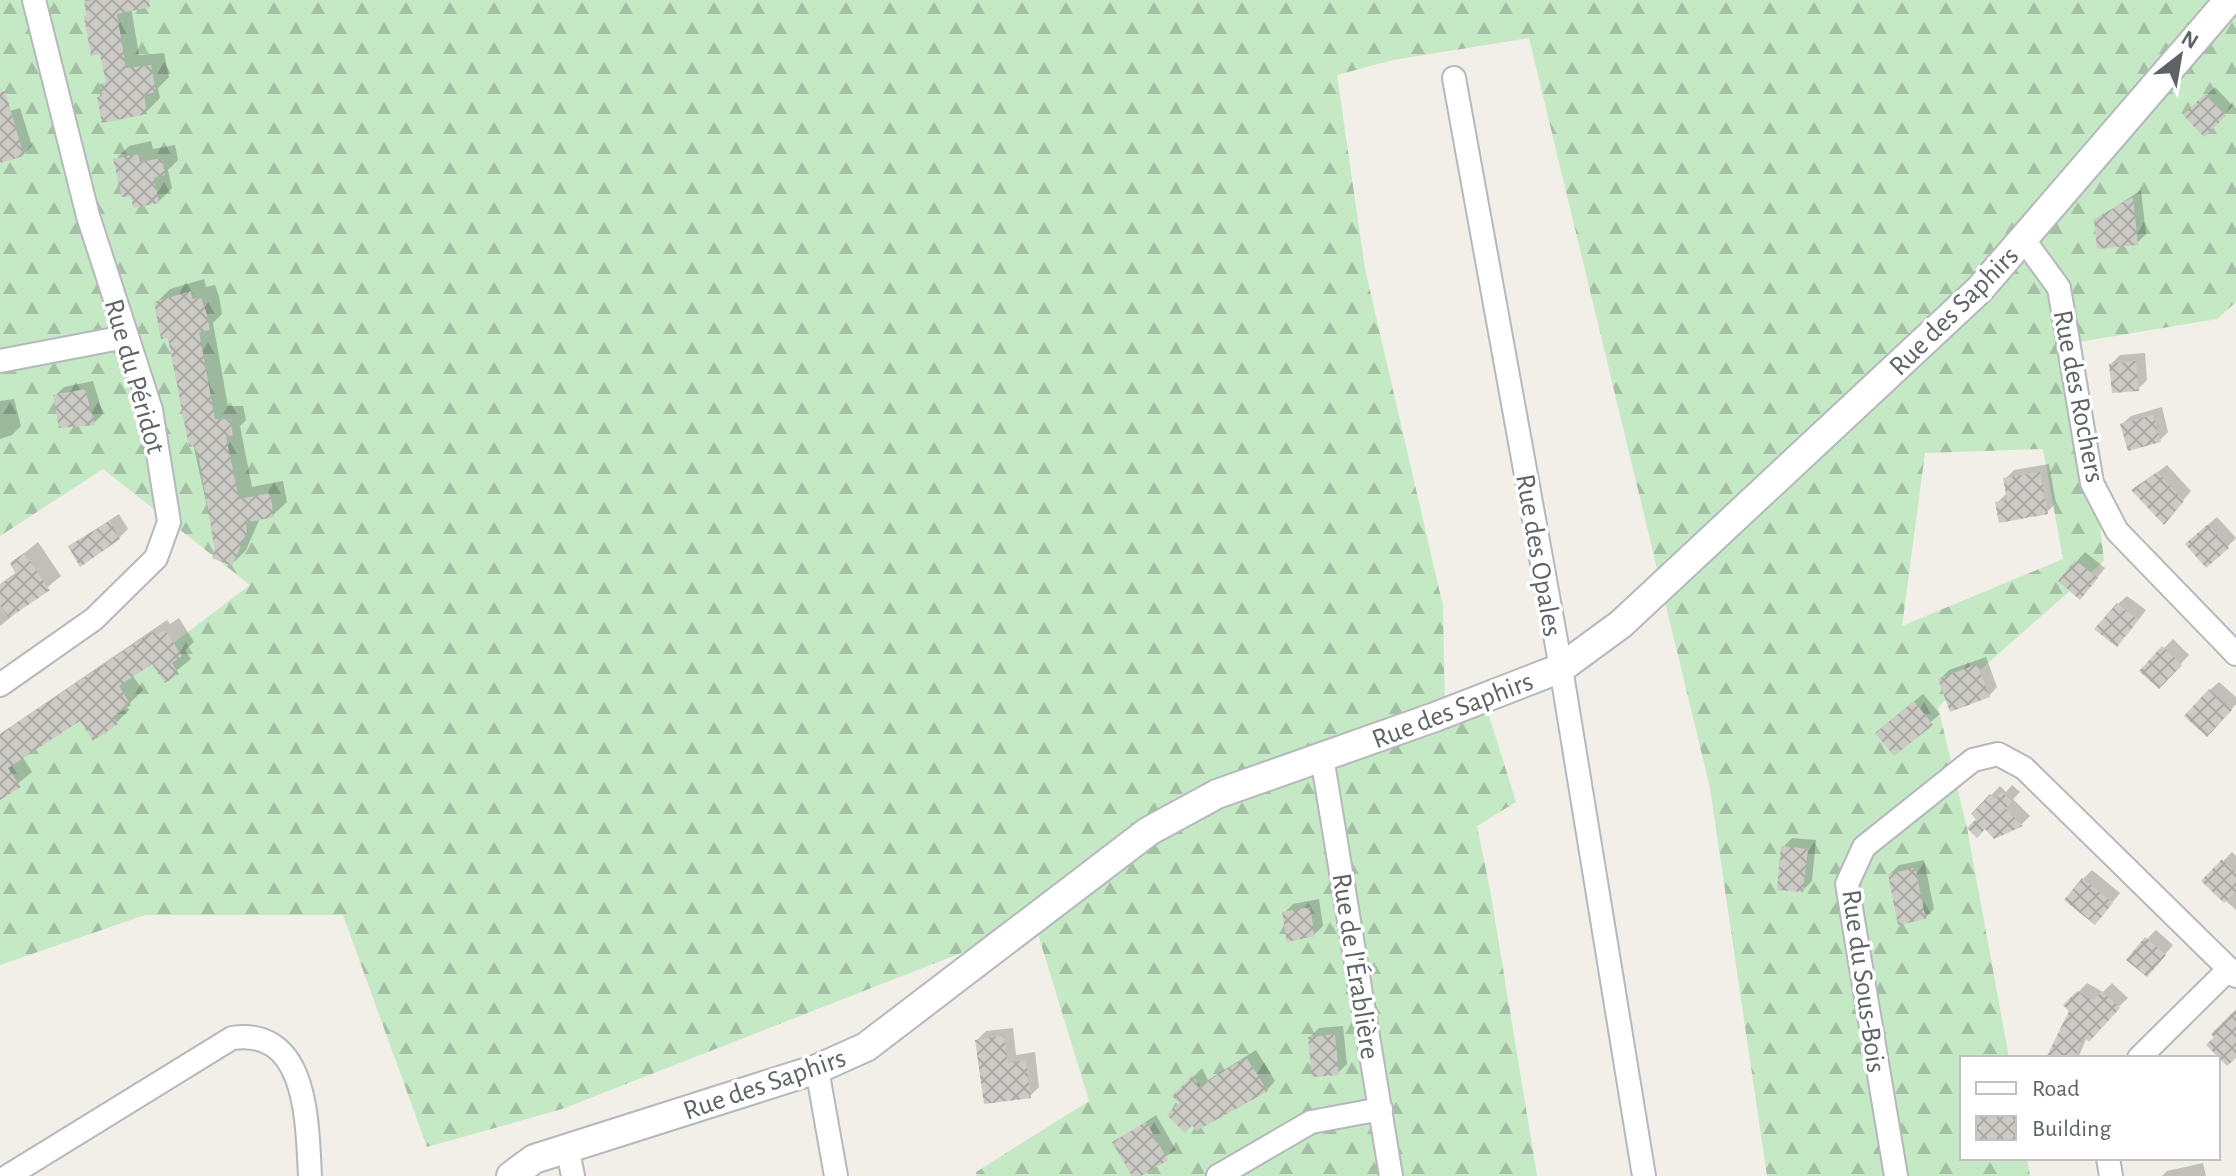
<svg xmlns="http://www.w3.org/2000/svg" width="2236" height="1176" viewBox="0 0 2236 1176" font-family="'Alegreya Sans',sans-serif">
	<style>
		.forest { fill: url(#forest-firs); fill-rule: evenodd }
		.shadow { fill: #0003 }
		.building { fill: url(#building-cross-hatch) }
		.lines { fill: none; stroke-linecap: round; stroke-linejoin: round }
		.minor-casing { stroke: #b5b8bc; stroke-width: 26 }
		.tertiary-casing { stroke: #b5b8bc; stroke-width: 32 }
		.minor { stroke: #fff; stroke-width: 22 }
		.tertiary { stroke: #fff; stroke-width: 28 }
		.labels { text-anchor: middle; stroke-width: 7; stroke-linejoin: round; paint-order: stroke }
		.street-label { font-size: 28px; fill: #5f6368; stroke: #fff }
	</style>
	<defs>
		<pattern id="forest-firs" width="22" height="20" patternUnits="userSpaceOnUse" patternTransform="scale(2)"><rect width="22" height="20" fill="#c5e8c5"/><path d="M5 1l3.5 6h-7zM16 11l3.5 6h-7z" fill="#a3c0a4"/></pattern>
		<pattern id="building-cross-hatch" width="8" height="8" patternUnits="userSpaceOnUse" patternTransform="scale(2)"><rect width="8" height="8" fill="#cccac5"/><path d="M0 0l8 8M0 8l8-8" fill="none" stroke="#a9a8a4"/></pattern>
	</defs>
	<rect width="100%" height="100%" fill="#f1efe8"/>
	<!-- forest -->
	<path class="forest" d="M0,0H2236V302L2217,319L2079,342L2104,561L1938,707L1967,828L2009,1058H1962V1158H2027L2030,1176H1767L1710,788L1529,38L1393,60L1337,75L1365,269L1443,606L1445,714L1489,716L1516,802L1477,826L1491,895L1537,1176H977L976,1172L1089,1101L1035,924L562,1109L427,1147L343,915H145L0,965V774L250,585L103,469L0,536ZM2043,449L2063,559L1902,626L1925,453Z"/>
	<!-- shadow -->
	<g class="shadow">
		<polygon points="85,0 138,0 131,7 139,55 164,53 169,77 158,88 160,98 146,112 99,97 107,80 101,52 93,54"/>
		<polygon points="2215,87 2233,106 2204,134 2186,115"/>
		<polygon points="20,108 32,146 23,155 0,161 0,114"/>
		<polygon points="151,141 153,149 175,145 178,160 168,170 172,188 158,202 132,193 115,160 129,146"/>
		<polygon points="2141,190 2146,234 2137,243 2096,220"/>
		<polygon points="204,279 206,287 215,285 219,296 222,314 213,323 228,406 243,406 246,420 240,426 252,487 283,481 287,502 273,515 260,518 246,550 232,564 217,551 169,336 156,303 170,289"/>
		<polygon points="2145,353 2147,380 2138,389 2111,364 2120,355"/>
		<polygon points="93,381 103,414 94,423 55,396 64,387"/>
		<polygon points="14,399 21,426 12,435 0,439 0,401"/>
		<polygon points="2162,407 2168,432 2160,440 2122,424 2131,416"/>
		<polygon points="2049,464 2056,503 2047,512 1997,503 2006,494 2005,479 2014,470"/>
		<polygon points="2167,465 2191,491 2172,513 2134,490"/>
		<polygon points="119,514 128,529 119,538 70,546"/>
		<polygon points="2217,517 2236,538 2227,547 2196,535"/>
		<polygon points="38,542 61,576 0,626 0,584 17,572 12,563"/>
		<polygon points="2085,552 2105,568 2089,588 2060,581"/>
		<polygon points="2127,596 2146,610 2126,636 2118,604"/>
		<polygon points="179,618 194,642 185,650 191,659 165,680 153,661 132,675 143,690 127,706 129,710 116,723 80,718 22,756 32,772 0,798 0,734 167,620 170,624"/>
		<polygon points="2173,639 2189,655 2159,687 2142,671"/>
		<polygon points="1986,657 1997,687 1989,696 1940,679 1949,670"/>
		<polygon points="2219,682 2236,697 2236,704 2216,726 2210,690"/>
		<polygon points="1923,694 1940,714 1895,753 1886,724"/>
		<polygon points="2012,785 2020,792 2013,799 2030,816 2022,824 1995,836 1973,814 2000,786 2006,792"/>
		<polygon points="1792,838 1816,840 1812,881 1803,890 1783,847"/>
		<polygon points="2232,852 2236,856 2236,910 2204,881"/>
		<polygon points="1924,860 1934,909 1925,918 1890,874 1899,865"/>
		<polygon points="2092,870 2120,893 2103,914 2083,879"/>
		<polygon points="1319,899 1323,926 1314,935 1284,913 1293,904"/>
		<polygon points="2156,930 2173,945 2155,966 2147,939"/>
		<polygon points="2087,983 2103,992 2112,983 2128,998 2087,1037 2078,1058 2049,1058 2071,1010 2066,1005"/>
		<polygon points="1343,1026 1347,1064 1338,1073 1310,1037 1319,1028"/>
		<polygon points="1013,1028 1016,1055 1035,1052 1039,1087 1030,1096 977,1040 986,1031"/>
		<polygon points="1256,1050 1275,1081 1267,1090 1182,1103 1175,1096 1202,1068 1208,1080"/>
		<polygon points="1156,1115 1176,1150 1134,1176 1115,1142"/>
		<polygon points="2203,1163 2206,1176 2162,1176 2167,1171"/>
	</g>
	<!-- building -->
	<g class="building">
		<polygon points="92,0 149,0 150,7 117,14 126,68 151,65 156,92 144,95 147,114 102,123 97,97 102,96 100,84 106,83 100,54 91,56 84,16 87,15 84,2"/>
		<polygon points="5,91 24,156 0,163 0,92"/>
		<polygon points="2205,94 2226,116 2204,137 2183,115"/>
		<polygon points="138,154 140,162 162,158 165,175 154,178 159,203 133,208 131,196 122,197 113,159"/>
		<polygon points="2133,197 2138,245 2097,249 2094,219"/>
		<polygon points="191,291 192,299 201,298 206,311 210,330 199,332 215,419 230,419 233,435 226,437 239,499 270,493 274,517 246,523 247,532 232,566 212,558 215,551 199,458 194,446 189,447 168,338 161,339 154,302"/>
		<polygon points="2136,361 2139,391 2112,393 2109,364"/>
		<polygon points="85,389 95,425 59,428 53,395"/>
		<polygon points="2153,415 2161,442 2128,451 2120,424"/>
		<polygon points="2040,472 2048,514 1999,523 1995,502 2007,500 2003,478"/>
		<polygon points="2157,472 2184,501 2164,525 2131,490"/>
		<polygon points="110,521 120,539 80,567 68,546"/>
		<polygon points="2208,524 2229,548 2206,568 2185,544"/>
		<polygon points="24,553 50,590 9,618 0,605 0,585 16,575 10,563"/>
		<polygon points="2075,560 2098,578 2080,600 2058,581"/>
		<polygon points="2117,603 2138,620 2117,647 2094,629"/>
		<polygon points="165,630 182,656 172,663 179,674 165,683 152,664 119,686 131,705 113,717 118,724 93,741 80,721 8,768 21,787 0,800 0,734 154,631 156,635"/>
		<polygon points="2162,646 2182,665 2159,689 2139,671"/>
		<polygon points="1977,664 1990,697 1950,712 1938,679"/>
		<polygon points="2209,689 2232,710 2207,737 2184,716"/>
		<polygon points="1914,701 1933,725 1894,756 1875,733"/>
		<polygon points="2002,792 2012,802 2005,809 2023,826 1994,839 1985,829 1977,838 1967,828 1976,819 1971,814 1990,794 1995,799"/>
		<polygon points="1781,846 1808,849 1803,892 1777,890"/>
		<polygon points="2222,859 2236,873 2236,891 2224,903 2201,881"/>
		<polygon points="1915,868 1926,919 1898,925 1888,874"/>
		<polygon points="2082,878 2113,903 2095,925 2064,900"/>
		<polygon points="1310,907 1315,936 1287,942 1282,912"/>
		<polygon points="2145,937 2166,955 2147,977 2126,960"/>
		<polygon points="2077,991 2093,1000 2102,991 2120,1008 2089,1042 2084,1037 2074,1058 2046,1058 2069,1011 2063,1005"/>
		<polygon points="2236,1009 2236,1058 2227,1066 2206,1045 2214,1037 2211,1034"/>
		<polygon points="1335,1034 1339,1075 1312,1077 1308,1037"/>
		<polygon points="1004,1036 1008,1063 1026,1060 1031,1098 984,1104 975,1040"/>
		<polygon points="1246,1057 1268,1091 1196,1131 1192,1125 1185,1133 1167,1115 1179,1103 1172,1096 1193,1075 1199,1087"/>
		<polygon points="1146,1122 1168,1160 1141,1176 1132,1176 1112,1142"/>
	</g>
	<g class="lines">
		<!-- minor casing -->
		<g class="minor-casing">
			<g id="minor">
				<polyline points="1454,78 1561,668 1644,1176"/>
				<polyline points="2024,240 2059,288 2092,483 2117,531 2236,654"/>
				<polyline points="0,361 125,337"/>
				<polyline points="0,685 94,619 156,558 169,522 151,410 88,216 34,0"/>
				<polyline points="1322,757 1391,1176"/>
				<polyline points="2139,1058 2229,969"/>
				<polyline points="817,1069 836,1176"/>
				<polyline points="567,1147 573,1176"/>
				<polyline points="2108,1158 2111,1176"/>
				<path d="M8,1176L232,1038C308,1027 307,1122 310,1176"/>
				<polyline points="1218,1176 1311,1122 1381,1109"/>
				<polyline points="1896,1176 1847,884 1864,847 1973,760 1998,754 2024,768 2236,976"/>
			</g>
		</g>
		<!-- tertiary casing -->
		<g class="tertiary-casing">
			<polyline id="tertiary" points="511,1176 534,1159 817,1069 866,1047 1149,831 1217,794 1435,717 1561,668 1621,624 1980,289 2229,0"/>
		</g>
		<!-- minor -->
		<use href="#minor" class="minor"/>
		<!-- tertiary -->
		<use href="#tertiary" class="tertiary"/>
	</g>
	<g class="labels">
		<!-- street labels -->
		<g class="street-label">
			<text transform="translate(1953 310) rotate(-45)" y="10">Rue des Saphirs</text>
			<text transform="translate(136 376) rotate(74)" y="10">Rue du Péridot</text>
			<text transform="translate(2080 396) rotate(79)" y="10">Rue des Rochers</text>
			<text transform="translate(1540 555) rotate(80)" y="10">Rue des Opales</text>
			<text transform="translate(1452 709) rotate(-21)" y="10">Rue des Saphirs</text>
			<text transform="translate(1357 966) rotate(81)" y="10">Rue de l'Érablière</text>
			<text transform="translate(1865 981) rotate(82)" y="10">Rue du Sous-Bois</text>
			<text transform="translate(764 1083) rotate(-19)" y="10">Rue des Saphirs</text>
		</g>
	</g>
	<!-- legend -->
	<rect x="1960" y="1056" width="260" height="104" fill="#ffffff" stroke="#bfc1c3" stroke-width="2"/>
	<rect x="1976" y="1082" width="40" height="12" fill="#ffffff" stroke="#bfc1c3" stroke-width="2"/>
	<text x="2032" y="1096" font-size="24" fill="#5f6368">Road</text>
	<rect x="1976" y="1116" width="40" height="24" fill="url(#building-cross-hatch)" stroke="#bfc1c3" stroke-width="2"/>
	<text x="2032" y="1136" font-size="24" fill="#5f6368">Building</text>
	<!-- north arrow -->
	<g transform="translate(2180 56) rotate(31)" stroke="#ffffff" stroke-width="6" paint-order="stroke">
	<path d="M0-6L14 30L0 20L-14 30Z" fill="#5f6368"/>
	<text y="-12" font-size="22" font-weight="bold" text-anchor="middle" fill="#5f6368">N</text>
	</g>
</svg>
